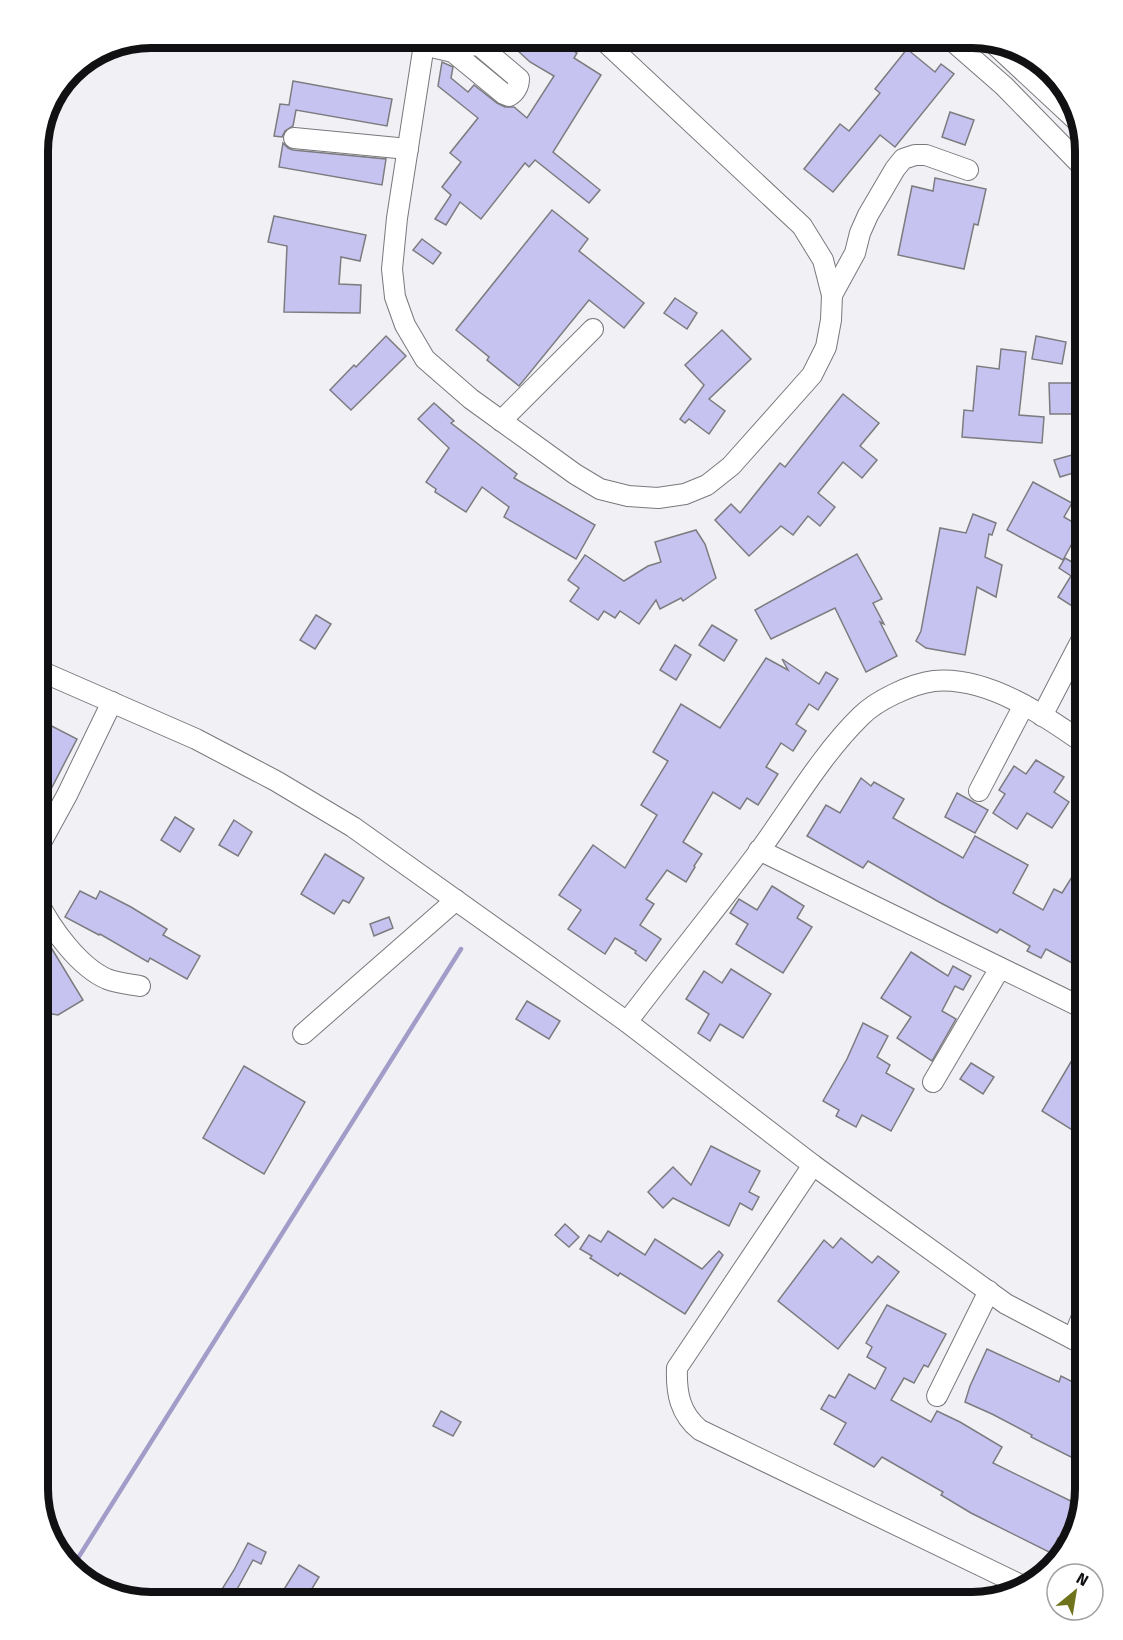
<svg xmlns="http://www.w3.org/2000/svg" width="1123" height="1640" viewBox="0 0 1123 1640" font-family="'Fira Sans',sans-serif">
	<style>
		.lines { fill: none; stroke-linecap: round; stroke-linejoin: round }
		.stream { stroke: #a19dc8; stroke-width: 4.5 }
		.building { fill: #c7c3f0; stroke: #7c7c80; stroke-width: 1.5 }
		.minor-casing { stroke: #79797d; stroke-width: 22 }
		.minor { stroke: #fff; stroke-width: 20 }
		.rim { fill: none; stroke: #111113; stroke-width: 8 }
	</style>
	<rect width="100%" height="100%" fill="#f1f1f5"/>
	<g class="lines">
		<!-- stream -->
		<polyline class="stream" points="73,1566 461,949"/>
	</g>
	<!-- building -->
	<g class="building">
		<polygon points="504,38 553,38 577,53 574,58 601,75 553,152 600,190 589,203 535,160 529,167 525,163 481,219 460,202 446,225 435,219 451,195 442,187 461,162 450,153 478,118 438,86 442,62 453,67 451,78 468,92 474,85 497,103 505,107 514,107 527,118 554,76 530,62"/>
		<polygon points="907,49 935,72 941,64 954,74 895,147 880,135 833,192 804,169 840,124 849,131 880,93 875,89"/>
		<polygon points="293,81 392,99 387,126 296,110 293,126 285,131 282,137 274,136 280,104 289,105"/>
		<polygon points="950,112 974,120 965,145 942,137"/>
		<polygon points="283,143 288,148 293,150 386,159 382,185 279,167"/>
		<polygon points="935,178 986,189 978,225 974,224 964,269 898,255 912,186 933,191"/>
		<polygon points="552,210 588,239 579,251 644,303 624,328 589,300 519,386 487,360 489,357 456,330"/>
		<polygon points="274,216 366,235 360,261 341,257 339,284 361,285 360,313 284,312 287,246 268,242"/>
		<polygon points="422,239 441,253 433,264 413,250"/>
		<polygon points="675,298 697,313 687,329 664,313"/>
		<polygon points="722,330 751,359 709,399 725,411 709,434 689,419 685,423 680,419 704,385 685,365"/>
		<polygon points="386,336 406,356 351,410 330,390 354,365 356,367"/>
		<polygon points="1036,336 1066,342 1062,364 1032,359"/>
		<polygon points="1001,349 1026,352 1019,415 1044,417 1042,443 962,437 964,410 973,411 977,366 999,369"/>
		<polygon points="1049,383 1078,383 1078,399 1075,399 1075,414 1050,414"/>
		<polygon points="843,394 879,423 860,446 877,460 862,478 843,462 818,493 835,507 820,526 808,516 793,535 781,526 749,556 715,520 731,504 740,513 780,463 785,467"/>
		<polygon points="434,403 454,421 451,423 517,474 514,478 595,525 576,559 504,517 509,507 482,487 466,512 435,492 436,489 426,482 449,448 418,419"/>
		<polygon points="1086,451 1086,469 1060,477 1054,460"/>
		<polygon points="1033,482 1072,503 1064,517 1081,527 1063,560 1007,530"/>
		<polygon points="973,514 996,523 992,535 989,534 985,557 1002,565 996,597 977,587 965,655 926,648 916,641 921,631 940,528 966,533"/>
		<polygon points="696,530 705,544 716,578 683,601 681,598 660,609 656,600 639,624 620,611 615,618 604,611 598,620 570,601 579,588 568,580 585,555 624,581 648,566 661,562 655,542"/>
		<polygon points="857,554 882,599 873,603 884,624 880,622 897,656 866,672 835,608 771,639 755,610"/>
		<polygon points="1065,558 1086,570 1086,585 1072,606 1058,597 1071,576 1059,568"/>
		<polygon points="316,615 331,624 315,649 300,640"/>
		<polygon points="712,625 737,640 724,661 699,645"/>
		<polygon points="675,645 691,655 676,680 660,670"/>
		<polygon points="766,658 788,670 782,659 819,684 826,672 838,679 818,710 809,704 796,724 806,731 793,751 781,743 766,767 778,774 758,805 747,798 740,809 713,792 683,842 702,854 694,866 695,867 686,882 667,870 646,899 654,904 640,925 661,939 646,961 635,953 636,951 615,938 605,954 568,929 581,910 559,895 593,845 625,868 657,815 641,805 668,761 653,752 681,704 720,728"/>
		<polygon points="38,719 77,739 49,793 38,787"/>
		<polygon points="1036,760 1064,777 1054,792 1069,802 1052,828 1027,813 1017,829 993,813 1005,794 999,790 1014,766 1026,774"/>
		<polygon points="861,778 871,786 874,782 904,799 893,818 963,858 975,836 1028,865 1013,893 1043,910 1054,889 1062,893 1085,856 1085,970 1046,949 1041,958 1027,951 1030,946 1000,929 997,933 939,902 868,861 863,868 807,836 826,805 840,813"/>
		<polygon points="957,793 988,810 975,833 945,817"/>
		<polygon points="175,817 194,829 180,852 161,840"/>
		<polygon points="234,820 252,832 238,856 219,845"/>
		<polygon points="325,854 364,878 349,903 343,900 334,914 301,894"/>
		<polygon points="772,886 804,906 797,918 812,927 783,973 736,944 748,924 730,913 739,899 757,910"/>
		<polygon points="80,891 96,899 100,891 131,907 167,929 163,935 200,956 187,979 150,958 148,962 100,934 99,935 65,917"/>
		<polygon points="389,917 393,928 374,936 370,924"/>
		<polygon points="38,926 83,1000 58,1015 46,1013 38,1018"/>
		<polygon points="911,952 948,976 953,966 971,976 963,990 955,986 942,1011 956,1019 932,1061 897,1038 911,1017 881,998"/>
		<polygon points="731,969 771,994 743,1038 720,1024 710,1041 698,1033 709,1014 686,999 704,971 722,983"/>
		<polygon points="527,1001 560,1021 549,1039 516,1019"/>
		<polygon points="863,1023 888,1036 877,1057 890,1065 886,1073 914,1089 891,1131 862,1115 856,1127 836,1116 839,1110 823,1101 847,1059"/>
		<polygon points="1085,1038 1085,1138 1042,1111"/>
		<polygon points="971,1063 994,1077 983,1094 960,1079"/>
		<polygon points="244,1066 305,1102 264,1174 203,1138"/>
		<polygon points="711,1146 760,1171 749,1192 759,1197 752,1210 740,1203 729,1226 673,1198 663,1208 648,1192 673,1167 691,1185"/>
		<polygon points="565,1224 579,1237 569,1247 555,1235"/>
		<polygon points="608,1231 645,1255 655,1239 702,1269 719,1251 723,1255 685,1314 620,1273 618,1276 590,1258 592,1256 580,1249 589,1235 601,1242"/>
		<polygon points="841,1238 872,1263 878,1256 899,1272 838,1349 778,1301 824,1240 833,1248"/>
		<polygon points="887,1305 946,1334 928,1367 924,1365 914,1383 904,1378 891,1400 931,1422 937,1411 960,1422 1002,1447 993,1463 1081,1506 1077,1520 1066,1543 1058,1538 1051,1553 971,1513 941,1495 943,1492 882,1457 874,1467 834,1444 846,1423 821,1409 829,1395 835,1398 849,1374 875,1389 886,1368 867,1357 872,1347 866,1343"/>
		<polygon points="987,1349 1059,1382 1061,1376 1085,1388 1085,1464 1031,1437 1032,1435 992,1414 965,1402 970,1386"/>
		<polygon points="441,1411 461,1422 453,1436 433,1426"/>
		<polygon points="248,1543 266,1552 261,1564 253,1560 230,1602 214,1602 234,1570"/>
		<polygon points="299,1565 319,1577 304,1602 280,1602 285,1592 283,1591"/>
	</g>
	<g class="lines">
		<!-- minor casing -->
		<g class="minor-casing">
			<g id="minor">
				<polyline points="425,38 397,218 392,269 395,297 405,325 425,359 471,399 575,474 600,489 628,496 658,498 685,494 707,485 731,466 812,375 826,347 831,320 832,295 823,260 802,226 601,38"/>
				<polyline points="949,38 1004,86 1085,169"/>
				<polyline points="992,42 1078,122"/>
				<path d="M423,45L453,52L504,94L509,96C515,93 519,86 519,79L480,46L473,45L453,52"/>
				<polyline points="294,138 408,149"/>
				<polyline points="832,295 855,253 860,233 868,215 895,169 903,159 915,155 926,155 968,170"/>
				<polyline points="501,421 593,329"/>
				<polyline points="38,670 196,739 276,781 353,827 627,1022 813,1165 1006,1304 1073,1339 1085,1342"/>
				<polyline points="1042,716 1085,633"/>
				<polyline points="979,791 1024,705"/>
				<polyline points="38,848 67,795 112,702"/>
				<polyline points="759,850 1085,1009"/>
				<path d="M38,902C51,928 79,967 107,979C117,983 129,984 140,986"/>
				<path d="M627,1022C671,964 717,908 760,850C792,806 822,754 861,716C877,700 911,684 934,681C987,676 1044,715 1085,744"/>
				<polyline points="303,1034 456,900"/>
				<polyline points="933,1082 1000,968"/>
				<path d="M813,1165L677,1368C676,1393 680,1414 700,1430L1027,1588"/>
				<polyline points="1073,1339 1085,1309"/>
				<polyline points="937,1396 989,1291"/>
			</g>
		</g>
		<!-- minor -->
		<use href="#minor" class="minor"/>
	</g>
	<!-- crop -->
	<path d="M0 0H1123V1640H0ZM151 48H972A103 103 0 0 1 1075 151V1489A103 103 0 0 1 972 1592H151A103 103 0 0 1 48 1489V151A103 103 0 0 1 151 48Z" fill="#fff" fill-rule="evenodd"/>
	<path class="rim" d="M151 48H972A103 103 0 0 1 1075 151V1489A103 103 0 0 1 972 1592H151A103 103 0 0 1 48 1489V151A103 103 0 0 1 151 48Z"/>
	<!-- north arrow -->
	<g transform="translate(1075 1592) rotate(30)"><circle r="28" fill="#ffffff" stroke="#a0a0a1" stroke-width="1.5"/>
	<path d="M0-4.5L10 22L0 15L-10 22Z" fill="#6f741c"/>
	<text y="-9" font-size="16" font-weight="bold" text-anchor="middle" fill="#111113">N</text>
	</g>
</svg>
